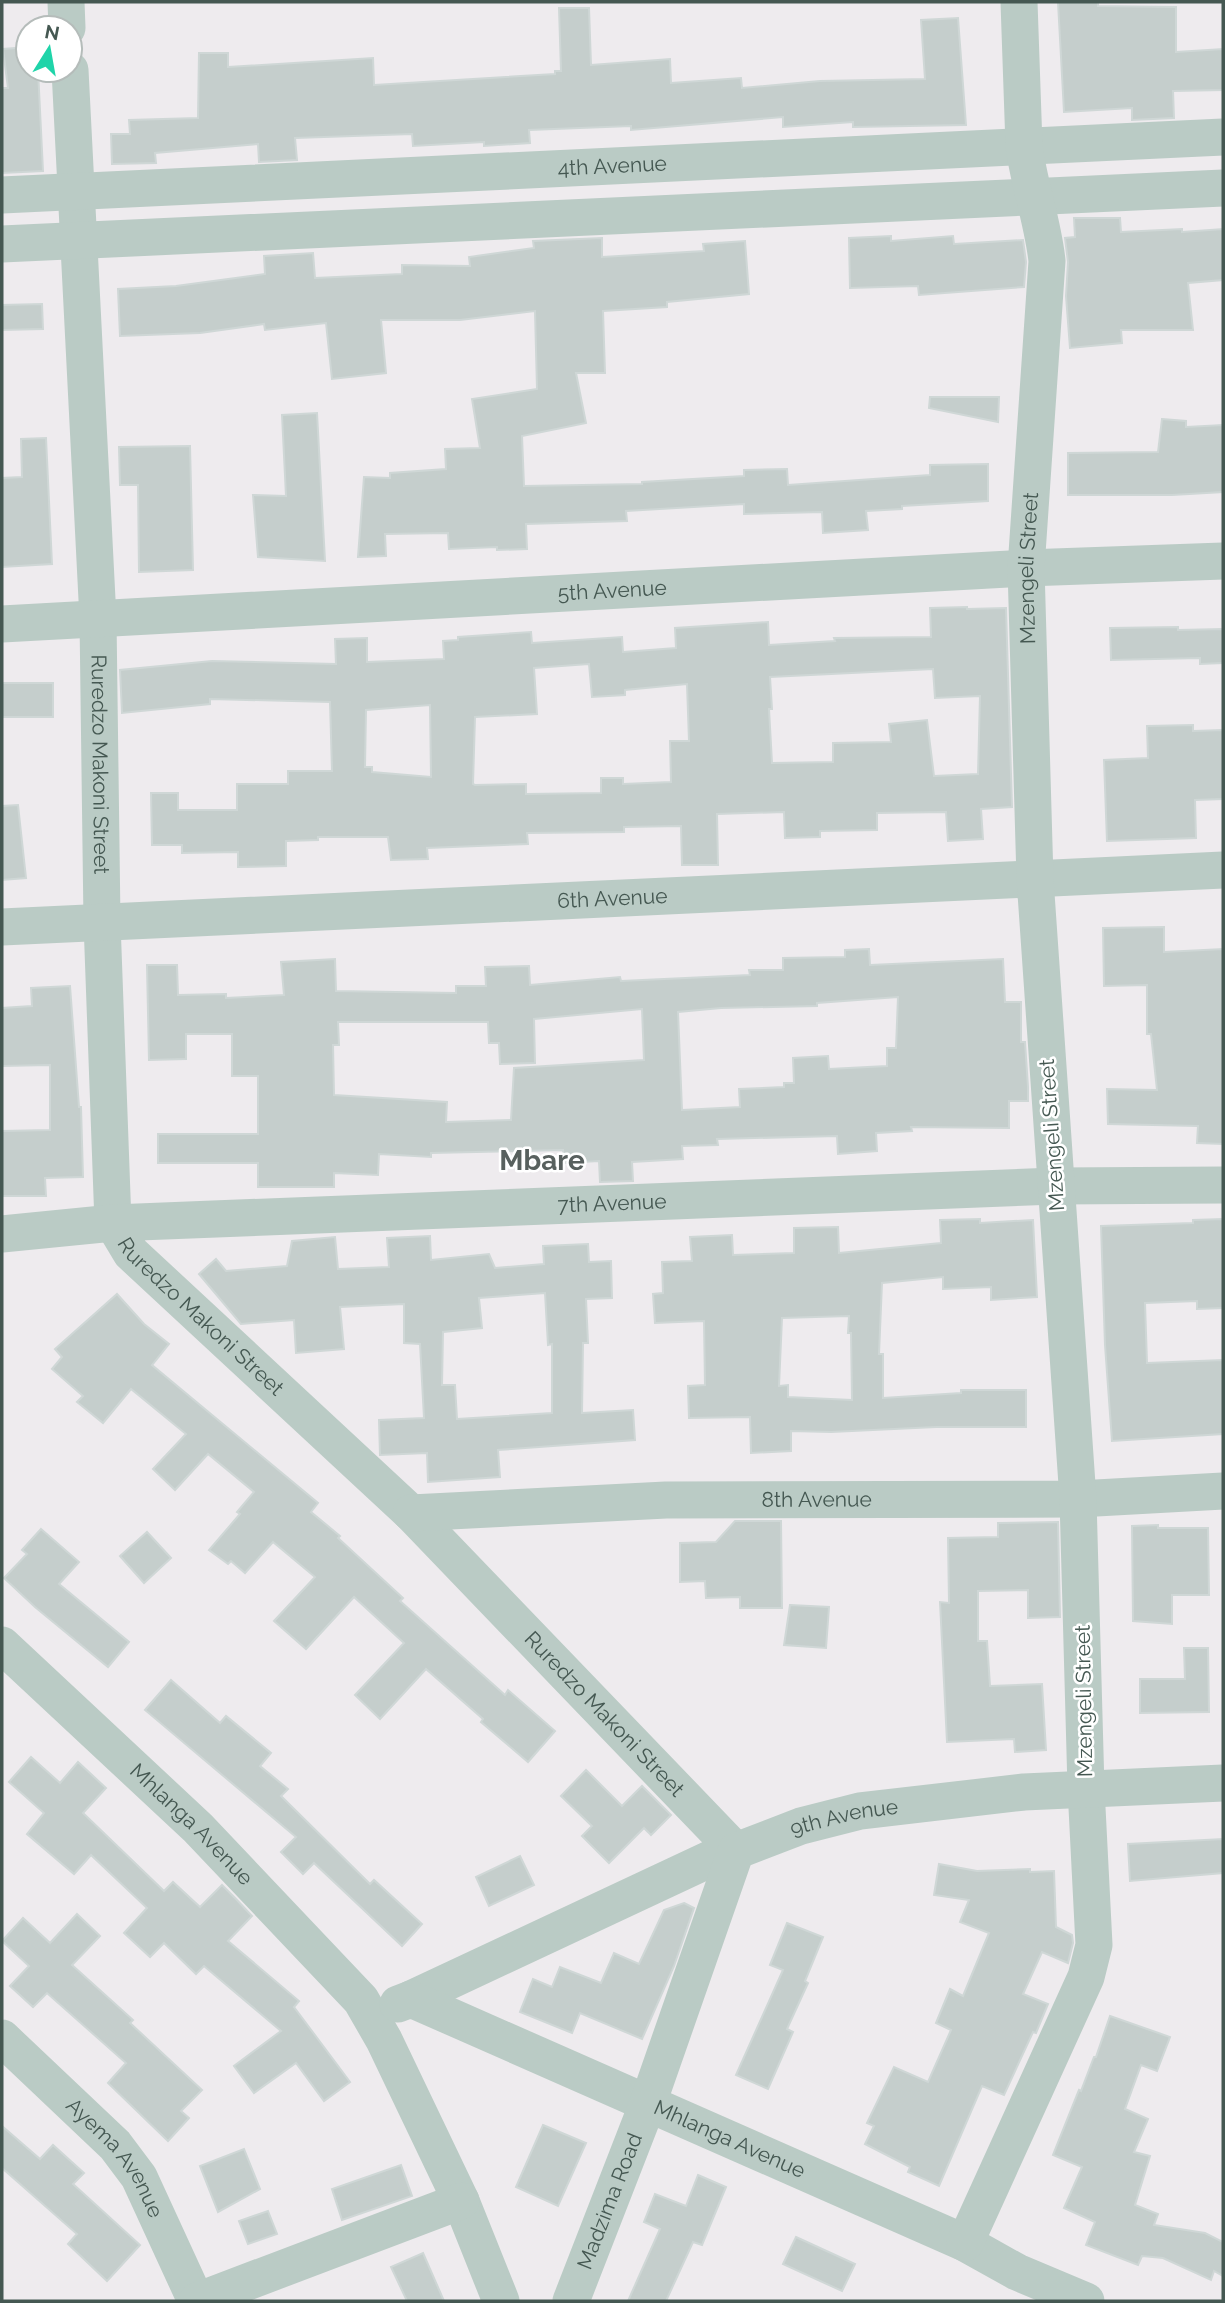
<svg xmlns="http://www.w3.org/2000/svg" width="1225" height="2303" viewBox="0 0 1225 2303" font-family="Raleway,sans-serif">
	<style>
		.building { fill: #c5cecc; stroke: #cfd7d6; stroke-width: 2; fill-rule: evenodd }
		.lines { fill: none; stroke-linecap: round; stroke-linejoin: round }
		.street { stroke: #bacbc5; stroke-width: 37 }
		.labels { text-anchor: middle; stroke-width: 5; stroke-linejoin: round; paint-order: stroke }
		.street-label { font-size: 21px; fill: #455852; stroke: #fff }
		.district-label { font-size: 28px; font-weight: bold; fill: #58605e; stroke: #fff }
	</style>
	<rect width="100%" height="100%" fill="#eeebee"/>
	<!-- building -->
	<g class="building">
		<polygon points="1058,2 1098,2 1098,6 1176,7 1176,52 1223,49 1223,90 1173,91 1174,118 1132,120 1132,108 1064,112"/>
		<polygon points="559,8 589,8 591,65 670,59 671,83 741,78 742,88 820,81 925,79 921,20 958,18 966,125 853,127 853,122 783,127 783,117 631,130 631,126 529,130 530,143 484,146 484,142 413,146 412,134 295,138 297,160 259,162 258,144 155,153 156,163 112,164 111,134 130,134 129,120 198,118 199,53 228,53 228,67 373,58 374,85 555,74 555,71 561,71"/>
		<polygon points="28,47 28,70 38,70 43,171 2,173 2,88 8,88 3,49"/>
		<polygon points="1074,218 1120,218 1121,232 1182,229 1182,232 1223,229 1223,280 1188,283 1193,330 1121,330 1122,343 1070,348 1066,296 1068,262 1065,238 1075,237"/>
		<polygon points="891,236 891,241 953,236 954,244 1023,240 1026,262 1024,287 919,295 918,286 850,288 849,238"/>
		<polygon points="602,238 602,257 704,251 703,244 745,241 749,294 667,302 667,307 603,311 605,373 576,373 586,423 522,436 524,486 642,484 642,482 744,476 744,470 787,469 788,485 930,475 930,465 988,464 988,501 902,506 902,509 866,511 868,530 823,533 822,512 744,514 744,504 626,511 627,521 526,524 527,549 497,550 497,547 449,549 448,533 385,534 386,556 358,557 364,477 390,478 390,473 446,469 445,449 480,448 472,399 537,389 535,311 460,320 381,320 386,373 332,379 326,323 265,330 264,324 200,333 120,336 118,289 176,286 265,274 264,256 313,253 315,278 402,274 402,265 470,266 469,257 534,248 533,241"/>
		<polygon points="42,304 43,329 2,330 2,305"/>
		<polygon points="930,397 999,397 998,422 929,408"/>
		<polygon points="317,413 325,561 258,557 253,495 286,496 282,415"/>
		<polygon points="1162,419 1186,421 1186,427 1223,425 1223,492 1172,495 1068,495 1068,453 1158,452"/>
		<polygon points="46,438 52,564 2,567 2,478 22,477 21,439"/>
		<polygon points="190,446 193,570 139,572 138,485 120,485 119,447"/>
		<path d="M967,607V609L1006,608L1012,807L981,809L983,839L948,841L946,812L877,813V830L820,831V837L785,838L784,812L717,814L718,865H682L681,826L624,827V832L527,833L528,844L427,848L428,859L391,860L388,837H318V840L286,841V866L238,867V852L182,853V845H152L151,793H178V810H237V784H288V771H332L330,702L210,699V704L122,713L120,670L212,661L336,664L335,639L367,638V662L444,659L443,641L458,640V637L531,632L532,643L622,637L623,652L676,648L675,628L768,622L769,645L835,641L834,638L931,637L930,608ZM589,664L592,697L625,695V690L687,684L689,741H670L671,782L623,784V778H601V793L526,794V784L475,785L473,784L475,717L537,714L534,668ZM933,669L935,698L980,696L978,774L934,776L927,720L889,724L891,742L833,743V762L772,763L769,709H772L770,677ZM430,705L431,777L372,772V767H365L366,710Z"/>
		<polygon points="1178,627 1178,630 1223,629 1223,663 1200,664 1200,658 1111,660 1110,628"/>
		<rect x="2" y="683" width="51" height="34"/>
		<polygon points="1193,725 1193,731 1223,730 1223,799 1195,800 1196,838 1107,841 1104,760 1148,758 1147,726"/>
		<polygon points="18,805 26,878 2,880 2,806"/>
		<polygon points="1164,927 1164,952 1223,949 1223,1144 1197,1143 1198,1126 1108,1124 1107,1089 1157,1090 1151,1034 1147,1034 1147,985 1104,986 1103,928"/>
		<path d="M869,949L870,965L1003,959L1005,1002H1021V1042H1025L1028,1087V1101H1009V1128L911,1127L912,1131L876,1133L877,1151L838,1154L837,1136L717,1139L718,1145L682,1146L683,1159L632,1162L633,1181L600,1182L599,1161L564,1163L563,1150L431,1153V1157L379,1154L378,1175L334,1173V1187H258V1163H158V1134H258V1076H232V1034H186V1059L149,1060L147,965H177L178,995L226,994V998L284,995L281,962L335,959L336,991L456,993V986H486L485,967L529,966L530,985L620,977L621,981L750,975L749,970H783V958L845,957V950ZM898,997L896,1048H887V1066L829,1069L828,1056L793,1058L794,1083H784V1087L739,1089L740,1107L682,1110L678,1012L721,1008L817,1006V1003ZM642,1009L644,1060L514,1068L511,1120L446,1122L447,1102L334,1095L333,1045H339L338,1022H488L489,1043H499L500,1064L535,1063L534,1019Z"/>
		<polygon points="70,986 79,1107 81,1107 83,1177 45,1178 46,1196 2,1196 2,1131 50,1130 50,1065 2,1066 2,1008 32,1006 31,988"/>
		<path d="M980,1219V1223L1033,1220L1037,1297L991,1300V1287L943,1289V1277L882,1283L879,1354H883V1398L961,1393V1390H1026V1427H936L831,1432L791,1431V1451L751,1453L750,1417L689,1418L688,1386L705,1385L704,1321L655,1323L653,1294L663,1293L662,1262L692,1261L690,1237L732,1235L733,1255L794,1253V1228L838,1227L839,1253L941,1243L940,1220ZM849,1316L848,1333H851L852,1400L788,1397V1385L779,1386L782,1318Z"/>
		<polygon points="1223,1219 1223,1308 1197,1309 1197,1301 1145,1303 1147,1363 1223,1360 1223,1434 1112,1441 1105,1345 1101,1226 1193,1223 1193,1220"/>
		<path d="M430,1236L431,1260L489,1254L495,1268L544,1264L543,1246L588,1244L589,1262L611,1261L612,1298L586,1299L588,1343H583L582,1413L633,1410L635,1440L498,1450L500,1477L428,1482L427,1453L380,1455L379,1420L424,1418L420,1344L404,1343V1304L340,1307L344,1349L296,1353L294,1320L241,1324L199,1274L216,1259L226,1271L287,1266L292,1241L335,1237L338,1269L389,1267L387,1238ZM545,1293L548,1345L552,1344V1413L457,1419L455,1385H442L443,1332L482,1328L479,1298Z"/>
		<polygon points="117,1294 144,1324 169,1344 152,1365 318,1503 311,1512 340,1536 338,1538 403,1598 400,1601 505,1695 508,1690 555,1731 528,1762 481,1722 483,1719 426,1669 380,1719 355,1695 404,1643 354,1597 306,1649 274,1621 315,1577 273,1542 245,1573 231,1561 228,1564 209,1550 240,1514 237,1512 254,1492 208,1454 175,1490 153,1469 186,1434 131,1389 103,1423 77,1402 83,1396 52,1369 62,1357 55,1349"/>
		<polygon points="735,1521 781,1521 782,1608 740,1608 740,1597 706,1598 705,1581 680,1582 680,1543 716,1542"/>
		<polygon points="1058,1522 1060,1617 1028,1618 1028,1590 978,1591 978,1641 987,1641 990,1686 1042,1684 1046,1750 1015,1752 1014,1739 947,1742 940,1602 949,1603 948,1538 998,1537 998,1523"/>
		<polygon points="1158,1525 1158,1528 1208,1528 1209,1595 1172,1595 1172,1624 1133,1621 1132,1526"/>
		<polygon points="41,1529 79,1562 59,1584 129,1642 108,1667 35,1607 4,1578 27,1554 22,1550"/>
		<polygon points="147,1532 171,1558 144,1583 120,1556"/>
		<polygon points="790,1605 829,1607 826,1648 784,1645"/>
		<polygon points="1184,1648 1208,1648 1209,1712 1140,1713 1140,1679 1185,1679"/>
		<polygon points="171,1680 220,1723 226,1716 271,1753 260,1766 288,1789 281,1796 370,1884 374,1880 422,1924 402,1946 314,1863 303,1874 281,1852 296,1837 145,1710"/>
		<polygon points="31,1757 60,1783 78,1762 106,1788 83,1813 164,1891 173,1882 200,1907 222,1885 236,1899 252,1916 228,1941 299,2001 294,2007 350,2082 324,2101 296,2063 254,2093 234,2066 281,2031 204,1966 196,1974 164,1943 150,1957 124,1933 147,1908 91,1855 74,1874 27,1834 44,1813 9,1782"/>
		<polygon points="586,1770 622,1806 642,1786 671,1815 651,1835 644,1828 609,1863 582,1836 592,1826 561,1796"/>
		<polygon points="1223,1839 1223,1873 1130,1881 1128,1844"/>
		<polygon points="520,1856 534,1885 489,1906 476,1877"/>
		<polygon points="939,1864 977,1871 1030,1869 1030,1872 1054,1871 1056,1927 1072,1935 1073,1943 1068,1963 1042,1952 1023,1994 1048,2004 1036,2033 1033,2032 1004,2095 982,2086 939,2186 908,2172 910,2167 865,2144 874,2126 867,2123 894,2067 928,2082 951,2030 936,2023 950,1989 963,1996 989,1933 960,1922 969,1900 934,1895"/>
		<polygon points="684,1903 694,1908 674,1966 642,2039 580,2013 572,2033 520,2012 533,1979 552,1987 560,1967 601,1983 614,1953 639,1964 664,1910"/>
		<polygon points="77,1914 100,1936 72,1965 133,2020 130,2023 202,2090 181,2111 189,2118 168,2141 108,2083 126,2063 47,1993 33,2007 10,1986 29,1966 2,1941 23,1918 50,1943"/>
		<polygon points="787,1923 823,1937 805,1981 808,1983 787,2029 793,2032 768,2089 736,2075 783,1970 770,1965"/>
		<polygon points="1110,2016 1170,2037 1157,2071 1141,2065 1125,2109 1148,2119 1134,2152 1150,2156 1135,2205 1158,2214 1154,2225 1205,2233 1223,2242 1223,2276 1214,2271 1211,2280 1163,2258 1142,2256 1138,2265 1086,2245 1095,2222 1064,2208 1082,2167 1053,2155 1079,2090 1081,2091 1094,2057 1096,2057"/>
		<polygon points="543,2125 586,2143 558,2206 516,2187"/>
		<polygon points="2,2126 40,2159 53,2145 84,2173 73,2184 140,2245 107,2281 68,2244 77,2234 2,2168"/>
		<polygon points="244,2149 260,2189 218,2212 200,2166"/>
		<polygon points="401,2165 412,2196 342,2220 332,2189"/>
		<polygon points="698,2175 726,2187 702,2245 693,2242 666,2301 628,2301 660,2229 644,2222 655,2194 686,2206"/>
		<polygon points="268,2211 277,2234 248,2244 239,2221"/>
		<polygon points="796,2237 855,2264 842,2291 783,2264"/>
		<polygon points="423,2253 444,2301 407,2301 391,2267"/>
	</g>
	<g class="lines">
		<!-- street -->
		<g class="street">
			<polyline points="66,2 67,28"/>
			<path id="s1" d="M70,70L98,619L102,922L113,1223L131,1253L411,1513L736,1851L710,1859L411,1999"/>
			<path id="s2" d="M2,195L1223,137"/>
			<polyline points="2,244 1223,188"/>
			<path id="s3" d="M2,624L1026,568L1223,561"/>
			<path id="s4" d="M2,927L1223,870"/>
			<path id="s5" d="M2,1234L113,1223L1055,1186L1223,1185"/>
			<path id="s6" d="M411,1513L666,1500L1078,1499L1223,1491"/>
			<path id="s7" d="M2,1645L198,1828L361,2000L384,2040L461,2201L501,2301"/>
			<path id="s8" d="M398,2004L411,1999L965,2243L1017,2272L1086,2301"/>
			<path id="s9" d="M2,2038L115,2145L139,2177L196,2301"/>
			<path id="s10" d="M965,2243L1086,1977L1094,1945L1086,1788L1078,1499L1035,879L1026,568L1047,261C1043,222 1029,185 1024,146L1019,2"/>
			<polyline points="197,2301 461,2201"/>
			<path id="s11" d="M571,2301L648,2103L736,1851L801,1826L860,1811L1024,1792L1223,1783"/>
		</g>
	</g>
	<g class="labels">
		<!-- street labels -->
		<g class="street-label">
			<text dy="7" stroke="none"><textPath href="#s2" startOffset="611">4th Avenue</textPath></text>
			<text dy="7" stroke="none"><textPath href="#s10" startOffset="1704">Mzengeli Street</textPath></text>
			<text dy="7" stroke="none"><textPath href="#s3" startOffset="611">5th Avenue</textPath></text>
			<text dy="7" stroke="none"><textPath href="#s1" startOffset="695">Ruredzo Makoni Street</textPath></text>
			<text dy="7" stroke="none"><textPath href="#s4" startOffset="611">6th Avenue</textPath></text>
			<text transform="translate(1052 1135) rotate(-94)" y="7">Mzengeli Street</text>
			<text dy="7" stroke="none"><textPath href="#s5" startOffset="611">7th Avenue</textPath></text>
			<text dy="7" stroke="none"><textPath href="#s1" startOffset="1283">Ruredzo Makoni Street</textPath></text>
			<text dy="7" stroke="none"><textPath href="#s6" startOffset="406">8th Avenue</textPath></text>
			<text transform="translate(1084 1701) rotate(-91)" y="7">Mzengeli Street</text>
			<text dy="7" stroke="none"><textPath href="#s1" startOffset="1850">Ruredzo Makoni Street</textPath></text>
			<text dy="7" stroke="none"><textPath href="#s11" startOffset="593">9th Avenue</textPath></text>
			<text dy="7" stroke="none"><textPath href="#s7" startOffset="261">Mhlanga Avenue</textPath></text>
			<text dy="7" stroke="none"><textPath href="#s8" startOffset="362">Mhlanga Avenue</textPath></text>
			<text dy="7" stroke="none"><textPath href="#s9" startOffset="166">Ayema Avenue</textPath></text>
			<text dy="7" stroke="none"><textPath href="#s11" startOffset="107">Madzima Road</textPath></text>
		</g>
		<!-- district labels -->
		<g class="district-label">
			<text x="542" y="1170">Mbare</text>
		</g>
	</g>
	<!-- border -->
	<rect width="1225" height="2303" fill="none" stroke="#455852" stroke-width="7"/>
	<!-- north arrow -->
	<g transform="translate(49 49) rotate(11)"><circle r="33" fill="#ffffff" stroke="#b5bcba" stroke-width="2"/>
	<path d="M0-5L12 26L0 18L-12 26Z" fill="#1fd4a9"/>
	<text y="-10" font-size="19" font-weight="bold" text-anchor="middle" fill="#455852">N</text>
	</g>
</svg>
